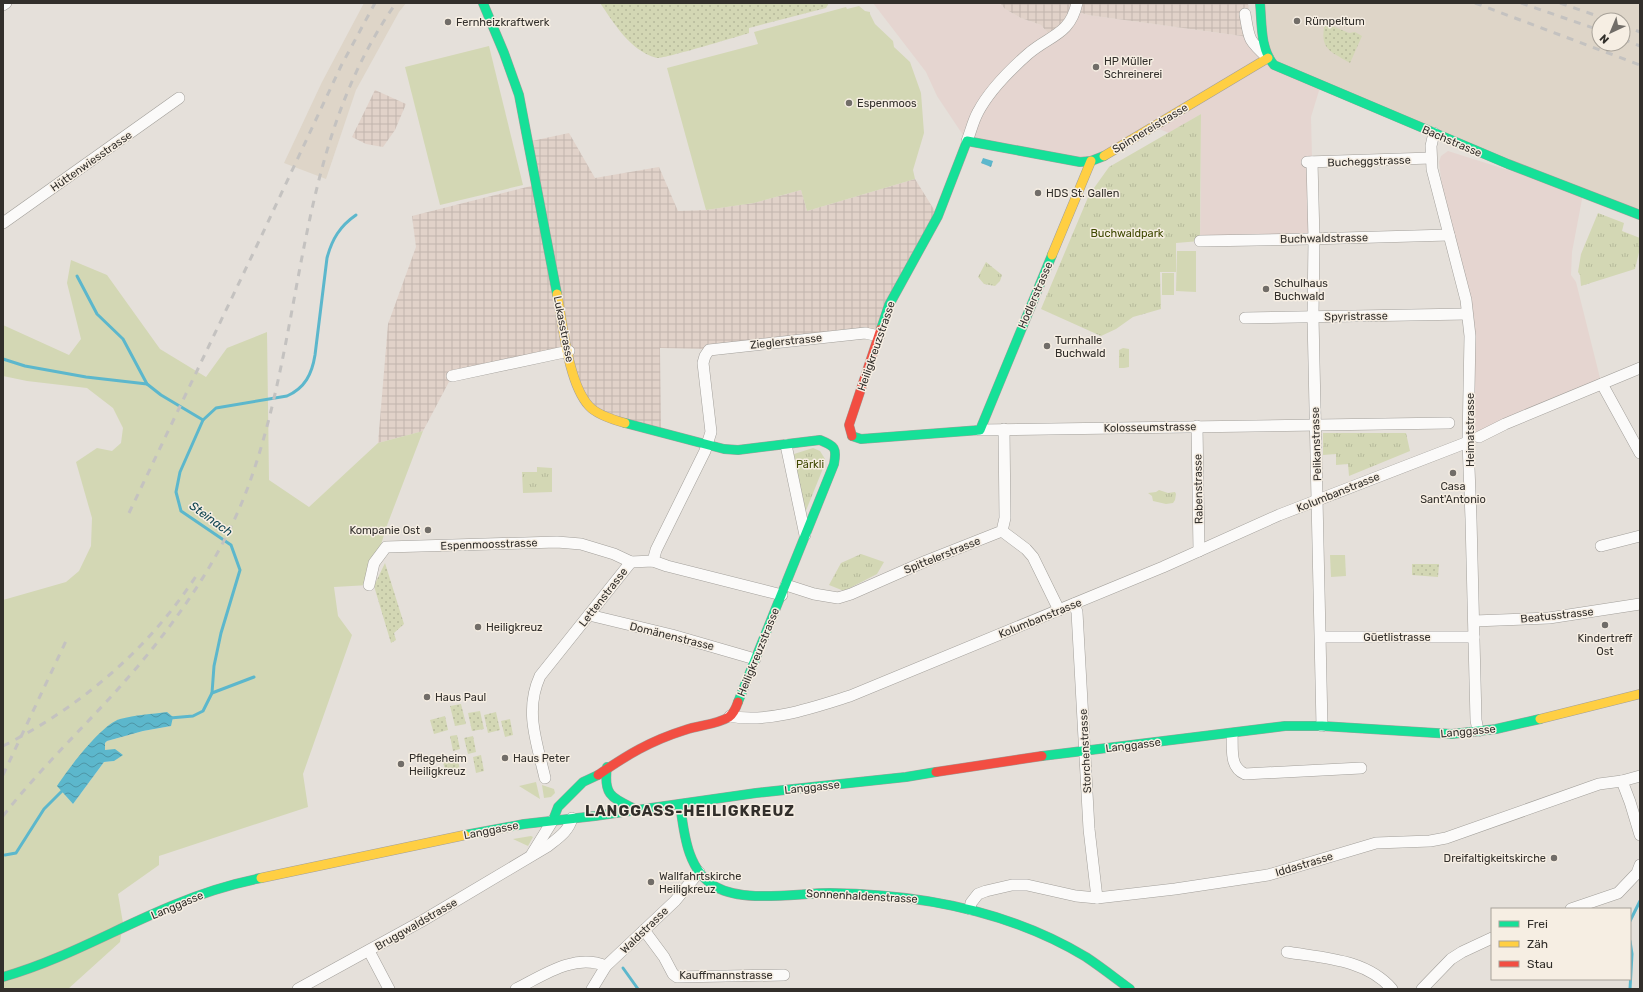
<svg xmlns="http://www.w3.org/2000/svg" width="1643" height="992" viewBox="0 0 1643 992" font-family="Rubik,sans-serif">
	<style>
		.commercial { fill: #e5d5d0 }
		.industrial { fill: url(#industrial-grid) }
		.built { fill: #ded5c8; fill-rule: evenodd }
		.grass { fill: #d3d7b4; fill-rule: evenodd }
		.park { fill: url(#park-tufts) }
		.garden { fill: url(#garden-dots) }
		.water { fill: url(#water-waves) }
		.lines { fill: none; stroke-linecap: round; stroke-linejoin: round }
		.stream { stroke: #5cb7cc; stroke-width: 3 }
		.street-casing { stroke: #a29f9a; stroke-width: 12 }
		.fast-casing { stroke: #a29f9a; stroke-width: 10 }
		.slow-casing { stroke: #a29f9a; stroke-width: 10 }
		.jam-casing { stroke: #a29f9a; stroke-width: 10 }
		.street { stroke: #fbfaf9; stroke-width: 11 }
		.fast { stroke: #16e098; stroke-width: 9 }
		.slow { stroke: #ffcf43; stroke-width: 9 }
		.jam { stroke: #f24e42; stroke-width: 9 }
		.rail { stroke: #c4c2c0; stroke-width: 3; stroke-dasharray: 7 7; stroke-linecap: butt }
		.poi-dot { fill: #716d68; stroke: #f6eee3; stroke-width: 1.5 }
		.labels { text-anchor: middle; stroke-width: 3; stroke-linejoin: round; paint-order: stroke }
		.poi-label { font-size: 11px; fill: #322f2b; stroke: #f6eee3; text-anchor: start }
		.street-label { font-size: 11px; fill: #322f2b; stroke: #f6eee3 }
		.park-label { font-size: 11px; fill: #404903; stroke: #f6eee3 }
		.water-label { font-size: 12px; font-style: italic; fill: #083f4d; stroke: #f6eee3 }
		.district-label { font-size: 15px; font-weight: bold; letter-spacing: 1px; fill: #322f2b; stroke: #f6eee3 }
	</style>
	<defs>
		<pattern id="industrial-grid" width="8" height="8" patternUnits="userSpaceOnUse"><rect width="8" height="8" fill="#e1d2c9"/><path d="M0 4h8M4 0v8" fill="none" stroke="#c2b5ad"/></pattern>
		<pattern id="park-tufts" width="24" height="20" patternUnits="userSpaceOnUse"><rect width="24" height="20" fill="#d3d7b4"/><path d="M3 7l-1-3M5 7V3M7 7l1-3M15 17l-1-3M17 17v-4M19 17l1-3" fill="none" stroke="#b6b99b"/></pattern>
		<pattern id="garden-dots" width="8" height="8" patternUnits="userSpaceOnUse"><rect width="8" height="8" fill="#d3d7b4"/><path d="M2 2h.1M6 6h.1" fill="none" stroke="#b6b99b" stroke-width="1.8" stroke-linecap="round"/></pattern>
		<pattern id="water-waves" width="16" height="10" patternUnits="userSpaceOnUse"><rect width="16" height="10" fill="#5cb7cc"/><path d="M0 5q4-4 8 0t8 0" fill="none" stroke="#4d95a6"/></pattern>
	</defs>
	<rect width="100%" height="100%" fill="#e5e0da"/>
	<!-- commercial -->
	<g class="commercial">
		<polygon points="873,3 1000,3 1005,9 1021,18 1041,25 1049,34 1076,11 1088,15 1249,37 1321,84 1311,117 1314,239 1200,241 1201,193 1201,114 1169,133 1154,127 1091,161 967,141 937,96 926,72"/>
		<polygon points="1448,151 1583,194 1572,252 1571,275 1576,282 1601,382 1468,442 1470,336 1448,235 1439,162 1441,156"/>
	</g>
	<!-- industrial -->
	<g class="industrial">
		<polygon points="1000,3 1248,3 1252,33 1249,37 1088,15 1076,11 1067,27 1049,34 1041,25 1021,18 1005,9"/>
		<polygon points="375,90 406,104 395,130 383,147 366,144 352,137"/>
		<polygon points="569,133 595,178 659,167 678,211 706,210 754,203 801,190 807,211 915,179 938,216 879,336 713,349 660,348 661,433 590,407 569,351 452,376 423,431 378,443 388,324 416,247 412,216 535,185 527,142"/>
	</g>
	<!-- built -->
	<g class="built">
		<polygon points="364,3 406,3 399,12 356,90 326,179 284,163 322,82"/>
		<path d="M1260,3H1640V215L1274,65ZM1599,20H1623V44H1599Z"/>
	</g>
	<!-- grass -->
	<g class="grass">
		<polygon points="859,6 865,11 870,12 870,14 875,24 893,41 894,47 910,62 921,93 924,133 913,170 915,179 807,211 801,190 754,203 706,210 667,68 758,44 754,32 846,7 847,9"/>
		<polygon points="489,46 523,185 440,205 405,67"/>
		<polygon points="1177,251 1196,251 1196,292 1176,291"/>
		<path d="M71,260L107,275L160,349L206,377L227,348L267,332L269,480L309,507L378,443L423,431L386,528L369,585L334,587L338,616L352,635L303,774L308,807L159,856V865L118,894L123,923L120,942L68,989H3V600L66,582L79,571L91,546L92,518L76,462L97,448L112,451L121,443L123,428L113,408L87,388L27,381L3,376V325L69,355L81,339L67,283ZM119,719L171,726L143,731L107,741L105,743V750L114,761L104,762L73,804L58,786C74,760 97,740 119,719Z"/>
		<rect x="1162" y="273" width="12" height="22"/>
		<polygon points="1330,555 1345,555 1346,576 1331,577"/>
		<polygon points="536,782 540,799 519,786"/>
		<polygon points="542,785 554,789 555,793 551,797 544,798"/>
		<polygon points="531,836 533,837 528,846 513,839"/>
	</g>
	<!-- park -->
	<g class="park">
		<polygon points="1201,114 1200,241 1176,243 1176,272 1160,272 1161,309 1133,317 1116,329 1101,336 1041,309 1089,195 1109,167"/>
		<polygon points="1598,213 1624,223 1622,231 1640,238 1640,248 1635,269 1581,286 1580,275 1578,272 1581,254"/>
		<polygon points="986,262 1002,275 1000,281 995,286 984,284 978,277"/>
		<polygon points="1123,348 1129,349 1129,367 1124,368 1119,368 1119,350"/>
		<polygon points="1323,433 1406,433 1410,451 1349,476 1348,464 1336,465 1336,454 1323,455"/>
		<polygon points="813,448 820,451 825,459 824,466 805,513 798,482 794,454"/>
		<polygon points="537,467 552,468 552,492 523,493 522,472 537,472"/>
		<polygon points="1159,490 1168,493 1175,492 1176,494 1175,500 1173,503 1166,504 1153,501 1152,496 1148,493 1156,492"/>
		<polygon points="861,554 884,562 877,574 844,591 829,585 841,563"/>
	</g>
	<!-- garden -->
	<g class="garden">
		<path d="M600,3H829L826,8L749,28V33C736,37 663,59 657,58C630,51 614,23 600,3Z"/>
		<path d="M1325,23L1349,33L1355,32L1362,36L1350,63C1330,51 1319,49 1325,23Z"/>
		<polygon points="385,563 404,624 394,633 396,640 391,643 374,586"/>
		<polygon points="1412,564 1439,564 1438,577 1412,575"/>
		<polygon points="461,704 466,724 455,726 450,706"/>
		<polygon points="480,711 484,729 472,731 468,713"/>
		<polygon points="496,712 500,730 488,733 484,715"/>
		<polygon points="445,716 448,730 434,734 430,720"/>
		<polygon points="510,719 513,735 505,737 501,721"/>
		<polygon points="457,735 460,749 453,751 450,736"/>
		<polygon points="473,736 476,752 468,754 464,738"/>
		<polygon points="457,755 460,770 446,773 442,759"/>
		<polygon points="481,755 484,771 476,773 473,757"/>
	</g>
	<!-- water -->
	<g class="water">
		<polygon points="983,158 993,161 991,167 981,163"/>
		<path d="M167,712L173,717L171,726L143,731L107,741L105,743V750L115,749L123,755L114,761L104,762L73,804L57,786C68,769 102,724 120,719C135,715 152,714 167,712Z"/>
	</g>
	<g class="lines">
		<!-- stream -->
		<g class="stream">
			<polyline points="77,276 97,314 123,339 147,384"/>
			<polyline points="3,359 25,366 86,377 147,384 161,395 203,420"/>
			<polyline points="212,693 254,677"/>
			<path d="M170,718L193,716L203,711L212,693L214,666L221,633L240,570L231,545L181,511L176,492L180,472L203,420L216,408L287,396C305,388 312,374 315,355L327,258C332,239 340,226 356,215"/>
			<polyline points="5,855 16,853 44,809 64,789"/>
			<polyline points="1630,921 1640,901"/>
			<polyline points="623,968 638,989"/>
			<polyline points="1630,989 1632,954 1630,941"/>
		</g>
		<!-- street casing -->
		<g class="street-casing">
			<g id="street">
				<polyline points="3,5 6,3"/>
				<path d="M1245,14C1249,39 1248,40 1268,58"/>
				<polyline points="1434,133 1431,146 1432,169 1466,300 1470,336 1468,442 1471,519 1476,720 1478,731"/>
				<path d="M967,141C971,131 973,121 978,112C989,91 1011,69 1028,54C1050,35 1070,35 1077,3"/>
				<polyline points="1307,162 1431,158"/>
				<polyline points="1312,162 1314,239 1313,317 1322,726"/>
				<polyline points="3,223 179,98"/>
				<polyline points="1200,241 1308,239 1449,235"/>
				<polyline points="1245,318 1467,314"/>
				<polyline points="452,376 569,351"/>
				<polyline points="1602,384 1640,453"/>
				<polyline points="1197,426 1199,551"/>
				<polyline points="980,430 1449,423"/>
				<polyline points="1479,437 1505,424 1640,368"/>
				<polyline points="786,445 805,535"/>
				<polyline points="1002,531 1026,549 1033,557 1059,610"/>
				<polyline points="1601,546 1640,536"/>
				<polyline points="653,561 656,550 705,451 711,432 703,363 705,356 709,350 865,333 879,336"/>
				<polyline points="369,585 374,563 386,547 557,542 581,544 614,554 631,562 653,561 667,566 782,595"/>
				<polyline points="786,585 814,594 838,598 851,594 926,561 1002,531 1005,518 1004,429"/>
				<polyline points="1074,604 1077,612 1089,829 1097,898"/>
				<polyline points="589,615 672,635 755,659"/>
				<polyline points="1474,621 1549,618 1640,604"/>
				<polyline points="1321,637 1474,637"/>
				<path d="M730,716C767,724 815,707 850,696L1163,567L1279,515L1468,442"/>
				<path d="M1232,734C1233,749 1229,767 1245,774L1361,768"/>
				<path d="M545,778C537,743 524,711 540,676L631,562"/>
				<polyline points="1622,781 1630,802 1640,835"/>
				<polyline points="532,854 553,820"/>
				<polyline points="970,909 971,903 978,894 986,891 1012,885 1027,885 1076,896 1097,898 1175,889 1268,875 1376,843 1430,841 1446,838 1599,784 1622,781 1640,776"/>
				<polyline points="1571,909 1618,893 1637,873 1640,865"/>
				<polyline points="644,930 664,957 673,974 677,977 784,975"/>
				<polyline points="369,951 389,989"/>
				<path d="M1287,952C1323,958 1366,959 1392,989"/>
				<path d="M298,989L422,921L548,846C558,838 569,831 572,818"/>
				<path d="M516,989C544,975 574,953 606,966"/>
				<polyline points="592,989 606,966 675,901 699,872"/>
				<polyline points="1422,989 1451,959 1462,952 1492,938"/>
			</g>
		</g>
		<!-- fast casing -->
		<g class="fast-casing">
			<g id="fast">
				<polyline points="483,3 504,53 519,95 557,294"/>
				<path d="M1260,3C1262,23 1260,49 1274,65L1508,164L1640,215"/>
				<polyline points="881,329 889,305 938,216 967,141 1080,162 1091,161 1104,156"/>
				<path d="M625,423L724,449L738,450L820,440C835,446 837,448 834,464L738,702"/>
				<polyline points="852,436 861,439 980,430 1052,255"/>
				<polyline points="1042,756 1285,726 1322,726 1452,734 1496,729 1540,719"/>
				<path d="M607,767C603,797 613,798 637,810"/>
				<path d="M680,804C684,833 687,871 716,887C744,903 798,893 830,893C919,894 1008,910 1086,957C1101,967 1115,978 1130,989"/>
				<polyline points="553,820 558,807 583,782 598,775"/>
				<polyline points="465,835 524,824 595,816 756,793 906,777 936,772"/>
				<path d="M3,977C65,959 115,929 174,905C202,893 231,884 261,878"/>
			</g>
		</g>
		<!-- slow casing -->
		<g class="slow-casing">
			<g id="slow">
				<polyline points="1104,156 1268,58"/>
				<polyline points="1052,255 1091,161"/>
				<path d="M557,294C563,324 568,383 589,406C597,415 614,420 625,423"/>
				<polyline points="1540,719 1640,694"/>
				<polyline points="261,878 465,835"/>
			</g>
		</g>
		<!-- jam casing -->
		<g class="jam-casing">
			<g id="jam">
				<polyline points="852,436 849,425 881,329"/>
				<polyline points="936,772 1042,756"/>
				<path d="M598,775C627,755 650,741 685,730C699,725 716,725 729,717C734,713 736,708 738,702"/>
			</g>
		</g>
		<!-- street -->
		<use href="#street" class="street"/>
		<!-- fast -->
		<use href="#fast" class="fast"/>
		<!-- slow -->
		<use href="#slow" class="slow"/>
		<!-- jam -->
		<use href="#jam" class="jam"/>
		<!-- rail -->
		<g class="rail">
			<polyline points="1475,3 1640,65"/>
			<polyline points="1521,3 1599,30"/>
			<polyline points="1560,3 1609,20"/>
			<polyline points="1623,25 1640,32"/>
			<polyline points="1623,39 1640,46"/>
			<polyline points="129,513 260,239 341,66 375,3"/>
			<path d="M3,746C82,706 150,648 198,573"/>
			<polyline points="3,775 66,641"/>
			<path d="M3,816C38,771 80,731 118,689C171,630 220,562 248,487C307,326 293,149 396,3"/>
		</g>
	</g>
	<!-- markers -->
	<g class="poi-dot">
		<circle cx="1297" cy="21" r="4"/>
		<circle cx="448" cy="22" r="4"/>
		<circle cx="1096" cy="67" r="4"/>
		<circle cx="849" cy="103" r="4"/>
		<circle cx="1038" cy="193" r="4"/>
		<circle cx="1266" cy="289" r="4"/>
		<circle cx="1047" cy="346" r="4"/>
		<circle cx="1453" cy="473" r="4"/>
		<circle cx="428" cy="530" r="4"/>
		<circle cx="1605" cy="625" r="4"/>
		<circle cx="478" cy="627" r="4"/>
		<circle cx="427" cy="697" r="4"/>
		<circle cx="505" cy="758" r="4"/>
		<circle cx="401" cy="764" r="4"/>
		<circle cx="1554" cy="858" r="4"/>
		<circle cx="651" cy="882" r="4"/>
	</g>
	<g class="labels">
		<!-- poi labels -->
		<g class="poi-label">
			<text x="1305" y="25">Rümpeltum</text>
			<text x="456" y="26">Fernheizkraftwerk</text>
			<text x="1104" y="65">HP Müller<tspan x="1104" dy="13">Schreinerei</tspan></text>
			<text x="857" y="107">Espenmoos</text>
			<text x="1046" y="197">HDS St. Gallen</text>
			<text x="1274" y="287">Schulhaus<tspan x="1274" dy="13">Buchwald</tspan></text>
			<text x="1055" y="344">Turnhalle<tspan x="1055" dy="13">Buchwald</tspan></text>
			<text x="1453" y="490" text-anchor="middle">Casa<tspan x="1453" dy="13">Sant'Antonio</tspan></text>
			<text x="420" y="534" text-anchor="end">Kompanie Ost</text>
			<text x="486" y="631">Heiligkreuz</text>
			<text x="1605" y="642" text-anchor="middle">Kindertreff<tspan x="1605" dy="13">Ost</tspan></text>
			<text x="435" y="701">Haus Paul</text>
			<text x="409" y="762">Pflegeheim<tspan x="409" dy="13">Heiligkreuz</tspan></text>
			<text x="513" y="762">Haus Peter</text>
			<text x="1546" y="862" text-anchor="end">Dreifaltigkeitskirche</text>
			<text x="659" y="880">Wallfahrtskirche<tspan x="659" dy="13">Heiligkreuz</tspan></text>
		</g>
		<!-- street labels -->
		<g class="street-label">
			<text transform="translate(1150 128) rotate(-31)" y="4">Spinnereistrasse</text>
			<text transform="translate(1452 141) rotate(23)" y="4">Bachstrasse</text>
			<text transform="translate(91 161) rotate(-35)" y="4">Hüttenwiesstrasse</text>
			<text transform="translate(1369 161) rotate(-2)" y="4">Bucheggstrasse</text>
			<text transform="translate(1324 238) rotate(-1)" y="4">Buchwaldstrasse</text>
			<text transform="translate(1035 295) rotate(-67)" y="4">Hodlerstrasse</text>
			<text transform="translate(1356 316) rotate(-1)" y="4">Spyristrasse</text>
			<text transform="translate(564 329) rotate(79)" y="4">Lukasstrasse</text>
			<text transform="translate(786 341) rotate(-6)" y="4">Zieglerstrasse</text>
			<text transform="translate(876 346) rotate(-71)" y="4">Heiligkreuzstrasse</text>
			<text transform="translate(1150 427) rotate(-1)" y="4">Kolosseumstrasse</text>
			<text transform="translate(1470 430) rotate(-90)" y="4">Heimatstrasse</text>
			<text transform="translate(1316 444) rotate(-92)" y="4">Pelikanstrasse</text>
			<text transform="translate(1198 489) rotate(-91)" y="4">Rabenstrasse</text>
			<text transform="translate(1338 492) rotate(-22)" y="4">Kolumbanstrasse</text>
			<text transform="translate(489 544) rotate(-2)" y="4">Espenmoosstrasse</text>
			<text transform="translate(942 555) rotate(-22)" y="4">Spittelerstrasse</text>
			<text transform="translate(603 597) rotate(-52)" y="4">Lettenstrasse</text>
			<text transform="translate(1557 615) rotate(-6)" y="4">Beatusstrasse</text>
			<text transform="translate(1040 618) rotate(-22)" y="4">Kolumbanstrasse</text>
			<text transform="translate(672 636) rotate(14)" y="4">Domänenstrasse</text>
			<text x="1397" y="641">Güetlistrasse</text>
			<text transform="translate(758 652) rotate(-68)" y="4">Heiligkreuzstrasse</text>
			<text transform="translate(1468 731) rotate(-5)" y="4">Langgasse</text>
			<text transform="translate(1133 745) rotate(-7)" y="4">Langgasse</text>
			<text transform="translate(1085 751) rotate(-93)" y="4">Storchenstrasse</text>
			<text transform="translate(812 787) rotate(-6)" y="4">Langgasse</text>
			<text transform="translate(491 830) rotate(-11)" y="4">Langgasse</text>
			<text transform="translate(1304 864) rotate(-17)" y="4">Iddastrasse</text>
			<text transform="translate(862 896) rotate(3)" y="4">Sonnenhaldenstrasse</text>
			<text transform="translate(177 905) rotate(-23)" y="4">Langgasse</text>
			<text transform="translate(416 924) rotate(-30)" y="4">Bruggwaldstrasse</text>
			<text transform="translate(644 930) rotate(-44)" y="4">Waldstrasse</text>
			<text x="726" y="979">Kauffmannstrasse</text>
		</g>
		<!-- park labels -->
		<g class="park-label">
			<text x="1127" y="237">Buchwaldpark</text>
			<text x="810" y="468">Pärkli</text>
		</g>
		<!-- water labels -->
		<g class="water-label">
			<text transform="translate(211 519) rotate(36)" y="4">Steinach</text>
		</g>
		<!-- district labels -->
		<g class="district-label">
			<text x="690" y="816">LANGGASS-HEILIGKREUZ</text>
		</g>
	</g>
	<!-- border -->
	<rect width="1643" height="992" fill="none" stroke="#322f2b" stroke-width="8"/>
	<!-- legend -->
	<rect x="1491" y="908" width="140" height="72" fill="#f6eee3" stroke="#a8a299"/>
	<rect x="1499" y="921" width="20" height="6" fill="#16e098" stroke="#a8a299"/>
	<text x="1527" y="928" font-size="12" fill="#322f2b">Frei</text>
	<rect x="1499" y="941" width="20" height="6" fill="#ffcf43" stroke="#a8a299"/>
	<text x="1527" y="948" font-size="12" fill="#322f2b">Zäh</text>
	<rect x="1499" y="961" width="20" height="6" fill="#f24e42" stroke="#a8a299"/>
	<text x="1527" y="968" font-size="12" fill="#322f2b">Stau</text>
	<!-- north arrow -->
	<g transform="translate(1611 32) rotate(224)"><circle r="19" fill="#f6eee3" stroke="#a8a299"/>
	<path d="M0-3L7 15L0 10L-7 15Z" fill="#716d68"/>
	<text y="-6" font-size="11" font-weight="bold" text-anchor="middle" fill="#322f2b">N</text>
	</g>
</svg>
